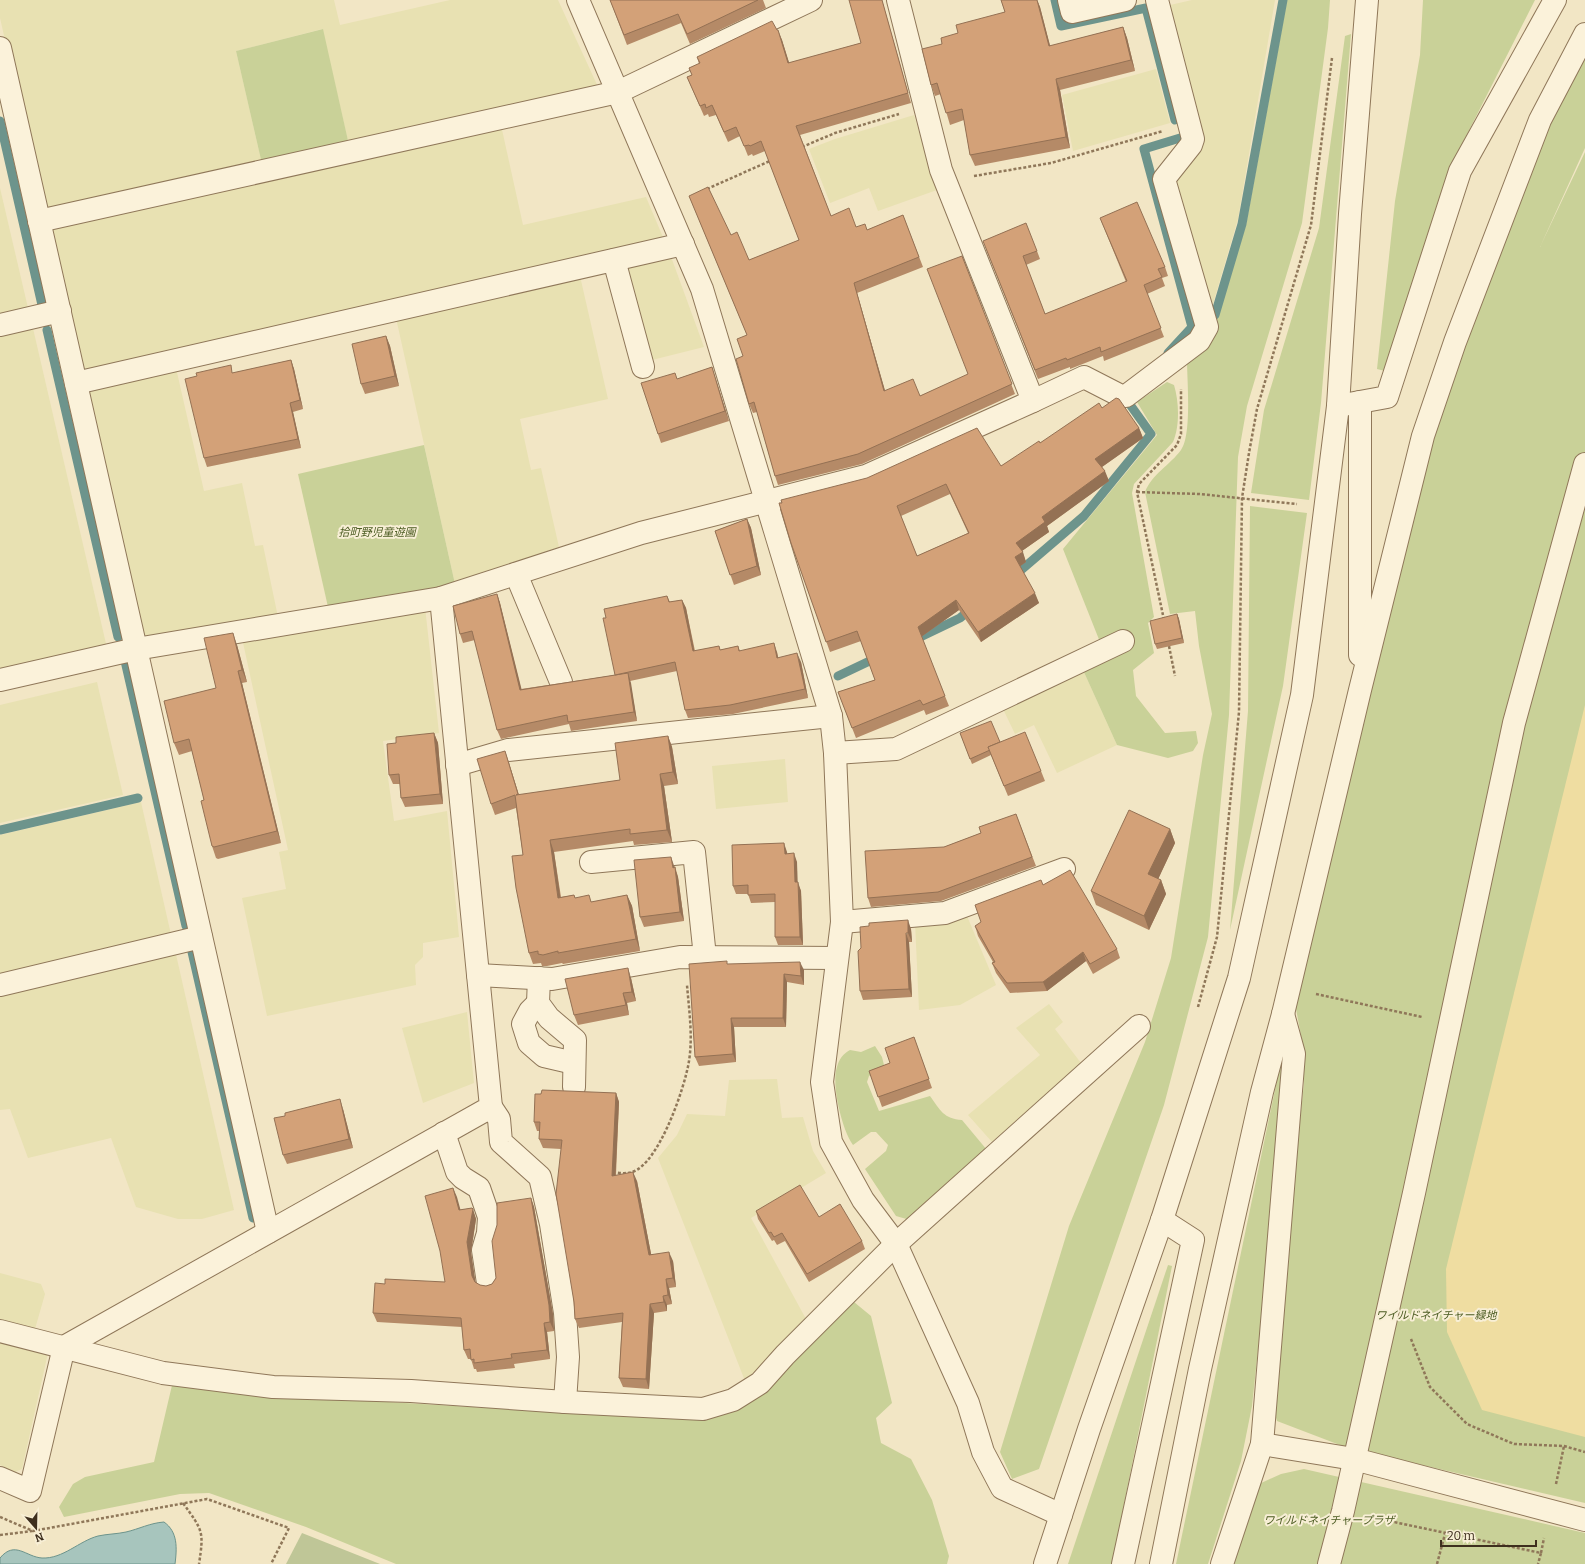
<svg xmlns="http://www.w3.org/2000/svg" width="1585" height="1564" viewBox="0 0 1585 1564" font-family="Bitter,'Noto Sans JP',serif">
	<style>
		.farmland { fill: #e8e1b2 }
		.green { fill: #c9d198 }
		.sand { fill: #efdda1 }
		.cemetery { fill: #bfc697 }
		.water { fill: #a7c5bd; stroke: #6d948c }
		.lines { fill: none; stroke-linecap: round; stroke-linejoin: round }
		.stream { stroke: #6d948c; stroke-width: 9 }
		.minor-casing { stroke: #8f7759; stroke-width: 24 }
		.path { stroke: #8f7759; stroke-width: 2.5; stroke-dasharray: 3 2; stroke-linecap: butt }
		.minor { stroke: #fbf2da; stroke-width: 22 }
		.wall { fill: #b58a67; fill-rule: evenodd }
		.shaded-wall { fill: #947154 }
		.building { fill: #d3a178; stroke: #947154; fill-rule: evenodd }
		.labels { text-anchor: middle; stroke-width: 4; stroke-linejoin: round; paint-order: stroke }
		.park-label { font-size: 11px; font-style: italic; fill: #4c5c23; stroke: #f8efd6 }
	</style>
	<rect width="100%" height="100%" fill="#f2e6c5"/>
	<!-- farmland -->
	<g class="farmland">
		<polygon points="0,0 334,0 340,25 450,0 558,0 599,89 349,145 322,29 236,51 262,164 44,211 0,18"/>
		<polygon points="1192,0 1275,0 1238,219 1210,314 1171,180 1198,146 1166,6"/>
		<polygon points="1156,69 1170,123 1073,151 1062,95"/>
		<polygon points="914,115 937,190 878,211 869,188 830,203 809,149 835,139"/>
		<polygon points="501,125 523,225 646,197 665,242 81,371 49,228"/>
		<polygon points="0,188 28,308 0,314"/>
		<polygon points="670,254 704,347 648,361 627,276 630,264"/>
		<polygon points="580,276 608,399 520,419 531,470 541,468 559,547 455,584 396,318"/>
		<polygon points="32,324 107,648 0,673 0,331"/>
		<polygon points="176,368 204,491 242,483 255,546 263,545 278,617 146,639 139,635 85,395 91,388"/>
		<polygon points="425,607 439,733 383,741 394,821 447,811 459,937 423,943 423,957 415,965 416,985 267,1016 242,898 286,889 279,852 288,850 242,638"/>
		<polygon points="1083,670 1117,745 1057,773 1034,725 1015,734 1003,709"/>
		<polygon points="97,682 123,795 0,823 0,705"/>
		<polygon points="785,759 788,802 716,809 712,766"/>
		<polygon points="141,802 172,939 0,979 0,835"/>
		<polygon points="967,916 996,985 960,1005 919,1010 915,922"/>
		<polygon points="175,950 234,1210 202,1219 178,1219 136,1207 111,1138 28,1158 10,1109 0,1110 0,991"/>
		<polygon points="1049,1004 1063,1022 1055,1029 1081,1063 992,1142 968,1115 1040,1055 1016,1028"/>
		<polygon points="467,1012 474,1083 423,1103 402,1028"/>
		<polygon points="777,1079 782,1118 803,1117 813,1151 826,1173 751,1218 806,1319 745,1381 658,1158 677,1135 687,1114 725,1116 729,1080"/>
		<polygon points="0,1273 41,1284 45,1294 35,1329 0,1320"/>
		<polygon points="0,1341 48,1353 22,1469 15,1472 0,1465"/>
	</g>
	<!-- green -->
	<g class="green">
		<path d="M1287,0H1330L1328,28L1302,223L1247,406L1238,457L1229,715L1208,937L1164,1105L1039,1469L1012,1479L1000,1452L1069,1226L1145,1042L1171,958L1203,755L1212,714L1199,646L1195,611L1170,614L1145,492C1152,474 1170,465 1181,450C1192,435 1187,380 1187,360L1205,351L1246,225Z"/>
		<polygon points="1423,0 1535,0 1453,162 1385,371 1377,369 1395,201 1420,55"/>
		<polygon points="323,29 349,145 262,164 236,51"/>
		<polygon points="1351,34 1321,403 1309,500 1251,493 1264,410 1319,228 1345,36"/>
		<polygon points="1585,53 1585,148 1540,247 1585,152 1585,1503 1345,1447 1277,1421 1270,1398 1304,1083 1302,1041 1293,993 1431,438 1549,119"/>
		<path d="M1167,382L1174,385C1179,401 1180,426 1173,442L1134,484L1132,493L1154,617L1148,623L1154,653L1133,670L1136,696L1165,733L1196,731L1198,743L1193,751L1168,758L1117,745L1083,670L1132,647L1126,630L1100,642L1063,549L1157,435L1137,402Z"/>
		<polygon points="424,445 455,584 426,592 328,607 298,474"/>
		<polygon points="1250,506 1307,513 1283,686 1230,930 1248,711"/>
		<path d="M875,1046L882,1057L885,1069L869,1076L867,1082L879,1111L930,1096C940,1110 944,1119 962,1120L987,1150L910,1220L896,1216L865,1169L886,1151L888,1145L876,1132H871L853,1145C842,1130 831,1084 837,1067C839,1059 843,1054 850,1050L861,1052Z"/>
		<polygon points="1281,1061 1288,1069 1252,1406 1241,1461 1208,1564 1176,1564"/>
		<polygon points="1168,1265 1172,1266 1112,1564 1068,1564"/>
		<polygon points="854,1302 871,1316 892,1403 876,1418 881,1443 911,1459 932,1500 949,1556 947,1564 396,1564 306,1527 209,1493 180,1494 64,1517 59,1507 73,1484 85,1477 154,1462 173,1381 270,1395 557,1412 705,1415 762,1392"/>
		<polygon points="1304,1469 1585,1533 1585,1564 1231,1564 1259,1484 1281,1474"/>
	</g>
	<!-- sand -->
	<polygon class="sand" points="1585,705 1585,1437 1482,1410 1447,1332 1446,1269"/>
	<!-- cemetery -->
	<polygon class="cemetery" points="302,1533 380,1564 286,1564"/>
	<!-- water -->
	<path class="water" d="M164,1522C178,1532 177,1548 175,1564H0V1558C15,1540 26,1557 42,1558C63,1559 79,1541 98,1536C107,1534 117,1534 126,1532C139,1529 150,1523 164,1522Z"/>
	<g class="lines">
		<!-- stream -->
		<g class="stream">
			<polyline points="1055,0 1061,26 1146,8 1175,120"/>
			<polyline points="0,121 42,305"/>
			<polyline points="1215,315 1242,224 1283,0"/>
			<polyline points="47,330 118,637"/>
			<polyline points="1168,353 1192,327 1144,149 1180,138"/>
			<polyline points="1013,577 1084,516 1151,434 1131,406"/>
			<polyline points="912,641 960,618 972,608"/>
			<polyline points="125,661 186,926"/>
			<polyline points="838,676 878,657"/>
			<polyline points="0,830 138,798"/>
			<polyline points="192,952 253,1218"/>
		</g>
		<!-- minor casing -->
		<g class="minor-casing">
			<g id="minor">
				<polyline points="578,0 702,289 831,716 835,753 842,922 822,1082 831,1142 863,1200 896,1244 968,1403 983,1452 1002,1488 1061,1515"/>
				<polyline points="1069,0 1072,12 1125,0"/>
				<polyline points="0,48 268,1232"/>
				<polyline points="39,221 618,92 811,0"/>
				<polyline points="614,260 643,367"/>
				<polyline points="0,325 60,311"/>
				<polyline points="76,383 683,244"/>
				<polyline points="1033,401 1084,377 1121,396 1126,396 1199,341 1207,327 1164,179 1191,145 1193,139 1157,0"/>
				<polyline points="1360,402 1360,655"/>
				<polyline points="1338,406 1387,397 1460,171 1555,0"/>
				<polyline points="516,574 561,682"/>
				<polyline points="0,680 136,649 441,598 641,533 866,476 1033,401 941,170 898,0"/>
				<polyline points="835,753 896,749 1123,641"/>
				<polyline points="457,765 508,750 831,716"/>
				<polyline points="591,862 694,852 705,957"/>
				<polyline points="842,922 945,913 1064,869"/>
				<polyline points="478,975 552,979 680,957 837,958"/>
				<polyline points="539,978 538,1003 549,1018 575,1040 574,1087"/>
				<polyline points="0,985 201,937"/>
				<polyline points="538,1003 530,1011 523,1024 529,1043 544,1056 574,1063"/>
				<polyline points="491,1107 499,1119 501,1142 540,1177 551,1224 565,1313 568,1357 565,1402"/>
				<polyline points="444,1133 457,1172 463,1178 479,1188 489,1217 488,1233 483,1250 488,1283"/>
				<polyline points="0,1331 163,1373 273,1387 411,1391 565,1402 703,1409 733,1400 760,1383 785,1355 896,1244 1139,1026"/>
				<polyline points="1262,1444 1294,1054 1283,1014"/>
				<polyline points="0,1478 30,1491 64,1347 491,1107 441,598"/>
				<polyline points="1045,1564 1089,1429 1162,1220 1239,978 1302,695 1338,406 1350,214 1367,0"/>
				<polyline points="1123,1564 1193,1240 1162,1220"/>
				<polyline points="1161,1564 1200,1369 1262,1092 1283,1014 1360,690 1423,436 1455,342 1540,120 1585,34"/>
				<polyline points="1222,1564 1262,1444 1354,1459 1585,1520"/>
				<polyline points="1329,1564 1343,1511 1414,1193 1514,723 1585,464"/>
			</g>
		</g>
		<!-- path -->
		<g class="path">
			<polyline points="802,147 835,133 899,114"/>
			<polyline points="974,176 1051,163 1163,131"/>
			<polyline points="707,189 772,160"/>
			<polyline points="1137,492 1199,494 1297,504"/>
			<polyline points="1164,620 1137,492 1139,484 1177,445 1181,434 1181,389"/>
			<polyline points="1169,646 1175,676"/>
			<polyline points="1316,994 1422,1017"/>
			<polyline points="1198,1007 1217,937 1239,712 1242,498 1249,453 1257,409 1311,225 1332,58"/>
			<path d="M613,1172C619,1173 626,1174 632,1172C659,1164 685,1087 689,1061C693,1036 689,1010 687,985"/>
			<polyline points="1411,1339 1430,1387 1467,1424 1514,1444 1564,1446 1585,1452"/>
			<polyline points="1556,1484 1564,1446"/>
			<path d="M183,1503C203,1531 204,1531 199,1564"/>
			<polyline points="0,1517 33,1531 207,1499 289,1528 271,1564"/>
			<polyline points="1370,1517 1541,1553 1538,1564"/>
			<polyline points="0,1535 32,1531"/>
			<polyline points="1541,1553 1544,1538"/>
			<polyline points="1437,1564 1445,1534"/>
		</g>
		<!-- minor -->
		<use href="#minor" class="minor"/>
	</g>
	<!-- wall -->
	<g class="wall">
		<polygon points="610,0 763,0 766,8 690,44 681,23 627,45"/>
		<polygon points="882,0 911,103 800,135 831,216 856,227 867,230 903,215 923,267 857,293 885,391 920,396 968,375 962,256 1015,394 862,464 778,485 775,476 757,412 753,413 749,404 743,356 747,335 689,196 731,235 749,260 799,240 765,151 753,156 752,154 748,156 740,136 728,142 716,115 709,117 708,114 704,116 687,77 692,75 689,68 699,64 697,57 777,30 782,40 789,63 861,43"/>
		<polygon points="1001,0 1037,0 1040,7 1050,46 1123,27 1127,38 1135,71 1060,90 1070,148 975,166 970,155 964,120 950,125 941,94 935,96 931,85 942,44 958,33 1005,12"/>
		<polygon points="1100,218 1165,267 1168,276 1162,278 1165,286 1147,294 1164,337 1104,361 1103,356 1070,369 1070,367 1038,379 986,249 1037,251 1040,259 1026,265 1045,314 1126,282"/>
		<polygon points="386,336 390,346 399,386 365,394 361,384"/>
		<polygon points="291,360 294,369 303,409 293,412 301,448 207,467 204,458 233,373"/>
		<polygon points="712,367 729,421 661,443 658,434 677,379"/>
		<path d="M1102,408L1139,428L1143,438L1102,467L1109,481L1047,526L1049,532L1022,551L1026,562L1020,566L1039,603L981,642L959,610L921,637L949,706L926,715L924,710L856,738L838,692L875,680L861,641L830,652L791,543L779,503L1001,466L1040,443ZM950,494L968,533L917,556L901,516Z"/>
		<polygon points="747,519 751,528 761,575 734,585 715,531"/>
		<polygon points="497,594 500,603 521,689 615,675 606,618 667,596 670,602 682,600 686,608 695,651 719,646 720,650 738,646 740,651 777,652 778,658 801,662 808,698 733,714 688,718 685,710 677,671 630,681 637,721 571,731 569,724 501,739 497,730 475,640 463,643 460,634"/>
		<polygon points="1177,614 1179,619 1184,643 1157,649 1155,644"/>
		<polygon points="237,645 247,682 242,683 281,843 218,859 216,858 212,846 204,800 192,751 179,755 174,743 216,688"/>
		<polygon points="434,733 438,743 443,804 405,807 401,798 400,784 393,784 389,775 396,743"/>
		<polygon points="960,733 1000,742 1041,771 1045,781 1008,796 991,755 972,764"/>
		<polygon points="668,736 672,747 678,784 664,786 672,842 634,845 633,841 554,852 561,897 574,895 575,898 592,902 627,895 632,906 640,951 563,964 562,963 547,966 542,966 541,963 533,964 529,953 523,855 516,808 495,815 491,804 505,751 509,763 519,795 620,780"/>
		<polygon points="1016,814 1036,866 941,901 871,907 868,898 944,847 981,833"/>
		<polygon points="1170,829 1175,843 1158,879 1161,880 1166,894 1149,930 1096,905 1091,891"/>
		<polygon points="787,852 787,854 797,862 797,882 801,891 803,945 778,945 775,937 775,902 751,903 748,894 736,894 733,886"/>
		<polygon points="675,866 678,877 684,921 644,927 640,917"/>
		<polygon points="1043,885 1117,949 1120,958 1093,974 1086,961 1047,991 1010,993 996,973 992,963 993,962 978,936 975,926"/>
		<polygon points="911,929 912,942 909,942 912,997 863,1000 860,991"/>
		<polygon points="728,964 804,970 804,985 787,982 786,1027 734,1027 736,1062 699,1066 695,1057"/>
		<polygon points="631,978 636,1001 627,1003 629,1015 578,1025 574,1015"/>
		<polygon points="914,1037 932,1088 882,1107 869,1071 890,1063"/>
		<polygon points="616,1093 619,1102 616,1175 637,1181 651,1254 673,1261 676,1287 669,1288 672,1304 667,1305 667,1311 654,1313 649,1389 623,1387 619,1378 622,1322 579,1328 575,1319 561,1149 543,1148 539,1139 540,1131 537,1131 534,1122"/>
		<polygon points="343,1109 353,1148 287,1164 283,1155"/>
		<polygon points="453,1188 460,1210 472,1208 476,1219 471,1252 475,1282 480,1285 486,1286 492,1284 496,1278 531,1198 534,1207 553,1314 554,1331 547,1332 550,1359 514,1364 515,1368 477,1372 476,1369 474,1369 471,1359 468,1359 464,1350 462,1327 377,1322 373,1313 385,1284 445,1282"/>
		<polygon points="756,1211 819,1217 862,1241 865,1249 809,1282 785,1241 777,1245 774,1240 772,1241 758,1219"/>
	</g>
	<!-- shaded-wall -->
	<g class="shaded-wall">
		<polygon points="1037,0 1040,7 1053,57 1049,46"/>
		<polygon points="1123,27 1127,38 1135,71 1131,60"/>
		<polygon points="778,30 782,40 792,72 788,63"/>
		<polygon points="1056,79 1060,90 1070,148 1066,137"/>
		<polygon points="854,283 857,293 888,401 884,391"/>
		<polygon points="386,336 390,346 399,386 395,376"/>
		<polygon points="291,360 294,369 303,409 300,400"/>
		<polygon points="712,367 715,377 729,421 725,411"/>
		<polygon points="290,403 293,412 301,448 298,439"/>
		<polygon points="1139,428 1143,438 1099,469 1095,459"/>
		<polygon points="1105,471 1109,481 1047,526 1049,532 1019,553 1016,543 1042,517"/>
		<polygon points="747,519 751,528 761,575 757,566"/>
		<polygon points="1023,552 1026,562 1019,567 1015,557"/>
		<polygon points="1035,593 1039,603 981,642 978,632"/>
		<polygon points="497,594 500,603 524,699 520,690"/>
		<polygon points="682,600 686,608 696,660 693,651"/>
		<polygon points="956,600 959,610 921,637 918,627"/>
		<polygon points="1177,614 1179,619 1184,643 1182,638"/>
		<polygon points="233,633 237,645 247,682 242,670"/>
		<polygon points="774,643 777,652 780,667 777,658"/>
		<polygon points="797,653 801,662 808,698 805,689"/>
		<polygon points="238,671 242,683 281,843 277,831"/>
		<polygon points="628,673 631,683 637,721 634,712"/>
		<polygon points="434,733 438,743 443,804 440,794"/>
		<polygon points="668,736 672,747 678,784 673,772"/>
		<polygon points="505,751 509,763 522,806 518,794"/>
		<polygon points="660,774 664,786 672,842 667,830"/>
		<polygon points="1170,829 1175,843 1154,888 1148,874"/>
		<polygon points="550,840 554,852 562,909 558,898"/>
		<polygon points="784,843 787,852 788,862 785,854"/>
		<polygon points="794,853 797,862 798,891 795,882"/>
		<polygon points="671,857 678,877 684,921 680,912"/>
		<polygon points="1161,880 1166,894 1149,930 1144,916"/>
		<polygon points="798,882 801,891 803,945 800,937"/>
		<polygon points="627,895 632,906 640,951 636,939"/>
		<polygon points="908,920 911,929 912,942 908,933"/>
		<polygon points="906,933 909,942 912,997 909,989"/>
		<polygon points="1083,952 1086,961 1047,991 1043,982"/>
		<polygon points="800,962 804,970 804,985 801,976"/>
		<polygon points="628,968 631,978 636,1001 632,992"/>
		<polygon points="784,974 787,982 786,1027 783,1018"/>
		<polygon points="623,993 627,1003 629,1015 626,1005"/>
		<polygon points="731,1018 734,1027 736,1062 733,1054"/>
		<polygon points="616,1093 619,1102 615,1185 612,1176"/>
		<polygon points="340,1099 343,1109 353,1148 349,1139"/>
		<polygon points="633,1172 637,1181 653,1264 649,1255"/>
		<polygon points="453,1188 457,1197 463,1219 459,1210"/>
		<polygon points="531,1198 534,1207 553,1314 554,1331 550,1322"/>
		<polygon points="473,1209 476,1219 471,1252 476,1285 472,1276 467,1242"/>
		<polygon points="669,1252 673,1261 676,1287 673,1278"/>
		<polygon points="666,1279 669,1288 672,1304 668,1295"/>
		<polygon points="663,1296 667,1305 667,1311 664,1302"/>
		<polygon points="650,1304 654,1313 649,1389 646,1379"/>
		<polygon points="544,1323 547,1332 550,1359 547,1350"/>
	</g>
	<!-- building -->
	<g class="building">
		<polygon points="610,0 758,0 687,34 678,14 624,35"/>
		<polygon points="849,0 882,0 908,93 796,126 831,216 849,208 856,227 865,224 867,230 903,215 919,257 854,283 884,391 913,379 920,396 968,374 927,269 962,256 1012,384 858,454 775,476 754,402 749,404 736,359 743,356 737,339 747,335 689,196 708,187 731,235 737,232 749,260 799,240 761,141 750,146 749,145 744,146 736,127 724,132 712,105 706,108 705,104 700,106 687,77 692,75 689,68 700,63 697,57 772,21 777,30 778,30 788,63 861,43"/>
		<polygon points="1001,0 1037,0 1049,46 1123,27 1131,60 1056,79 1066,137 970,155 962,109 946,113 937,83 931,85 922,49 942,44 941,38 958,33 956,25 1005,12"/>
		<polygon points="1137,202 1165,267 1158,269 1162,277 1144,285 1161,328 1101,352 1100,347 1067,360 1066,358 1035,370 983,241 1026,223 1037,251 1023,256 1045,314 1127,281 1100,218"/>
		<polygon points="386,336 395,376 361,384 352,344"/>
		<polygon points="291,360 300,400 290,403 298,439 204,458 185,379 197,376 196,373 231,365 232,373"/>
		<polygon points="712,367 725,411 658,434 641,383 675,373 677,379"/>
		<path d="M1116,398L1119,399L1139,428L1095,459L1105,471L1042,517L1045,522L1016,543L1023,552L1015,557L1035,593L978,632L956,600L918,627L945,696L923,705L920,700L852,728L838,692L875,680L857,631L826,642L791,543L779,503H782L781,500L867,478L977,428L1001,466L1039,441L1040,443L1099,403L1102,408ZM946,484L969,533L917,556L897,506Z"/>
		<polygon points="747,519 757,566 730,575 715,531"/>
		<polygon points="497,594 520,690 628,673 634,712 568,722 567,715 497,730 472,631 460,634 453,606"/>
		<polygon points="667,596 669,602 682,600 693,651 719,646 720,650 738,646 739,651 774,643 777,658 797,653 805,689 730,705 685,710 675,662 615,675 603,618 606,618 604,609"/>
		<polygon points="1177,614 1182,638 1155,644 1150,621"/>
		<polygon points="233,633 242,670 238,671 277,831 214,847 212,846 201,801 204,800 189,739 174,743 164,701 216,688 204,638"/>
		<polygon points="991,721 1000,742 988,747 990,750 970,759 960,733"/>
		<polygon points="1025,732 1041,771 1004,786 988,747"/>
		<polygon points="434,733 440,794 401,798 399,774 389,775 387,744 396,743 396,737"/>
		<polygon points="668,736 673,772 660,774 667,830 630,834 630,829 550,840 558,898 574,895 575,898 589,895 591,902 627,895 636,939 558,953 558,951 543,955 538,954 538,951 529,953 516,888 512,856 523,855 515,795 491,804 477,759 505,751 518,794 516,795 620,780 615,743"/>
		<polygon points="1129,810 1170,829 1148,874 1161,880 1144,916 1091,891"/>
		<polygon points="1016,814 1032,857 938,892 868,898 865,851 944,847 981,833 979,827"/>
		<polygon points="784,843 785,854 794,853 795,882 798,882 800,937 775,937 775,894 748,895 748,885 733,886 732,845"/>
		<polygon points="671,857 673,868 675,867 680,912 640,917 634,860"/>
		<polygon points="1070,870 1117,949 1090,964 1083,952 1043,982 1007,983 992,963 995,962 975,926 981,922 975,905 1041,880 1043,885"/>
		<polygon points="908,920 908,933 906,933 909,989 860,991 858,951 861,948 860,927 869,926 869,923"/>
		<polygon points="727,961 727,964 800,962 801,976 784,974 783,1018 731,1018 733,1054 695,1057 689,964"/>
		<polygon points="628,968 632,992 623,993 626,1005 574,1015 565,979"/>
		<polygon points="914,1037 929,1079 878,1097 869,1071 890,1063 885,1048"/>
		<polygon points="542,1090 616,1093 612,1176 633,1172 649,1255 669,1252 673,1278 666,1279 668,1295 663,1296 664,1302 650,1304 646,1379 619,1378 623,1313 575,1319 574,1302 556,1194 562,1140 539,1139 540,1122 534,1122 535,1094 541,1094"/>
		<polygon points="340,1099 349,1139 283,1155 274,1118 285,1116 285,1113"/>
		<polygon points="800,1185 819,1217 840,1204 862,1241 807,1274 782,1233 774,1237 771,1232 769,1233 756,1211"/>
		<polygon points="453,1188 459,1210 472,1208 473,1209 467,1242 472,1276 475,1282 480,1285 486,1286 492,1284 496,1278 492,1241 497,1225 497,1203 531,1198 549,1305 550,1322 544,1323 547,1350 511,1354 512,1358 474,1363 474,1359 471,1360 470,1349 464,1350 461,1318 373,1313 375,1283 385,1284 385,1279 445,1282 440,1251 425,1196"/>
	</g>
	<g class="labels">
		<!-- park labels -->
		<g class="park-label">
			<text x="377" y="536">拾町野児童遊園</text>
			<text x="1436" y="1319">ワイルドネイチャー緑地</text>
			<text x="1329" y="1524">ワイルドネイチャープラザ</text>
		</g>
	</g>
	<!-- north arrow -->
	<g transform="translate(36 1528) rotate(160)" stroke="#f8efd6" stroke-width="3" paint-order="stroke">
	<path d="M0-3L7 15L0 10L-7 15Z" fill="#3e2f1e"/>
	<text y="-6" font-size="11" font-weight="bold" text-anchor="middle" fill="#3e2f1e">N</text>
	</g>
	<!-- scale -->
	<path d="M1441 1540v6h95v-6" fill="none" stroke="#3e2f1e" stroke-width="2"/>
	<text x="1447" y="1540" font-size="12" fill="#3e2f1e" stroke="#f8efd6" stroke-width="3" paint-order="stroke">20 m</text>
</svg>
